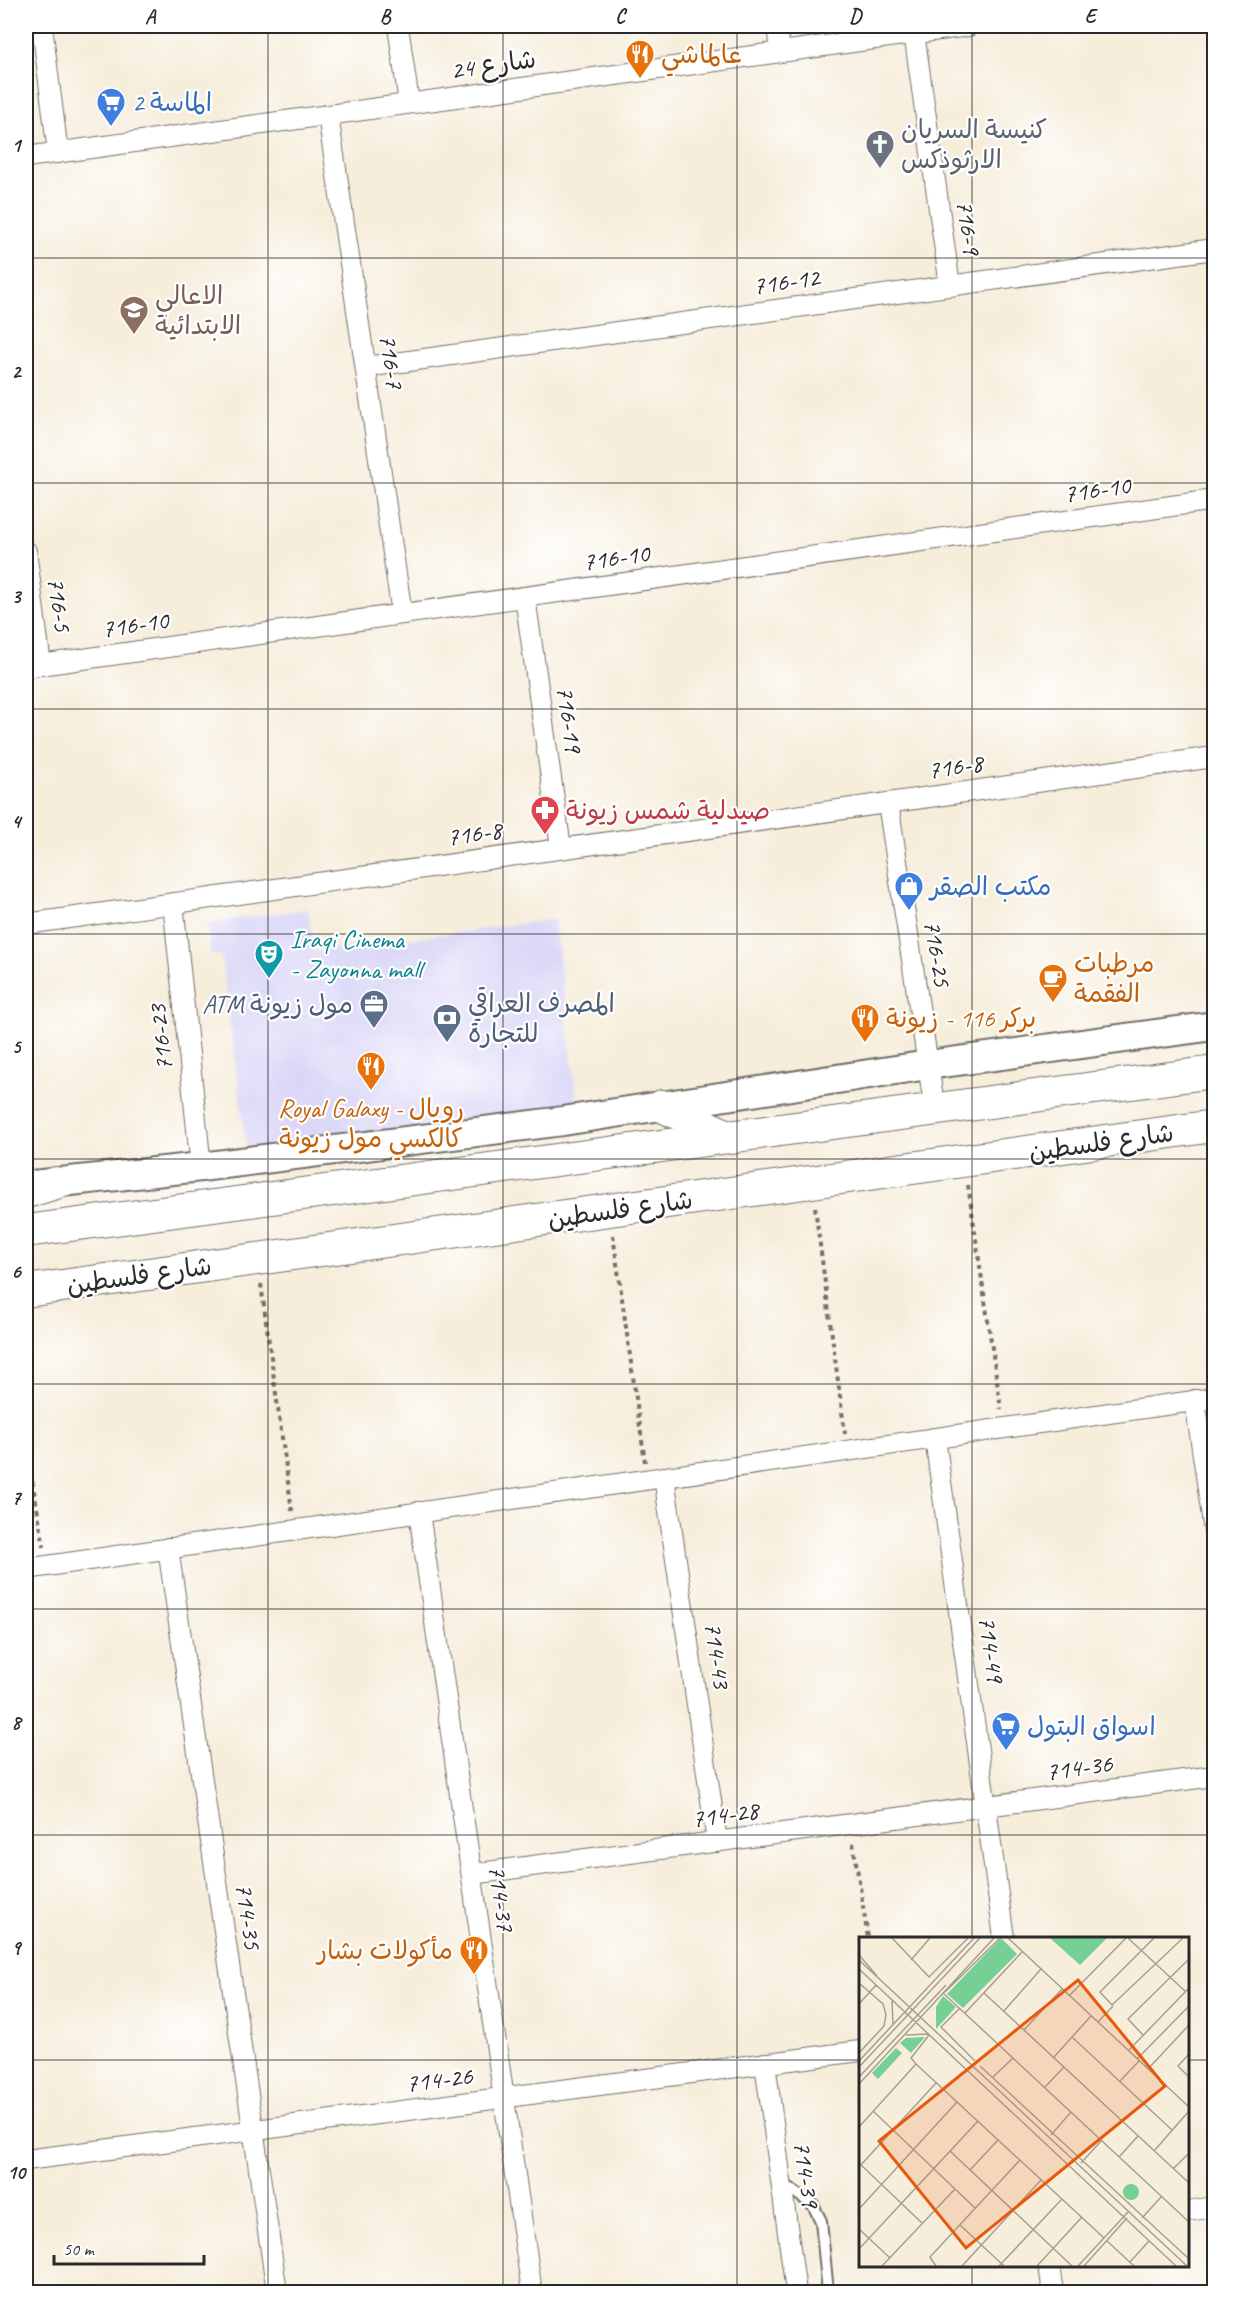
<svg xmlns="http://www.w3.org/2000/svg" width="1240" height="2318" viewBox="0 0 1240 2318" font-family="Caveat,'Playpen Sans Arabic',sans-serif">
	<style>
		.built { fill: #dad6f7 }
		.lines { fill: none; stroke-linecap: round; stroke-linejoin: round }
		.lane-casing { stroke: #726f68; stroke-width: 14 }
		.street-casing { stroke: #726f68; stroke-width: 22 }
		.secondary-casing { stroke: #726f68; stroke-width: 32 }
		.primary-casing { stroke: #726f68; stroke-width: 34 }
		.path { stroke: #726f68; stroke-width: 4; stroke-dasharray: 4.5 4.5; stroke-linecap: butt }
		.lane { stroke: #fff; stroke-width: 10 }
		.street { stroke: #fff; stroke-width: 20 }
		.secondary { stroke: #fff; stroke-width: 28 }
		.primary { stroke: #fff; stroke-width: 32 }
		.grid { fill: none; stroke: #2b2b2b; stroke-width: 1.5; stroke-opacity: 0.55 }
		.labels { text-anchor: middle; stroke-width: 4.5; stroke-linejoin: round; paint-order: stroke }
		.food-label { font-size: 26px; fill: #c56008; stroke: #fff; text-anchor: start }
		.street-label { font-size: 26px; fill: #2b2b2b; stroke: #fff }
		.shop-label { font-size: 26px; fill: #366cbe; stroke: #fff; text-anchor: start }
		.worship-label { font-size: 26px; fill: #5b616d; stroke: #fff; text-anchor: start }
		.education-label { font-size: 26px; fill: #785e54; stroke: #fff; text-anchor: start }
		.health-label { font-size: 26px; fill: #be3a42; stroke: #fff; text-anchor: start }
		.culture-label { font-size: 26px; fill: #0d838f; stroke: #fff; text-anchor: start }
		.service-label { font-size: 26px; fill: #4e5e75; stroke: #fff; text-anchor: start }
		.inset-road { fill: none; stroke: #a59f94; stroke-width: 1.5 }
		.view { fill: #e8590c; fill-opacity: 0.15; stroke: #e8590c; stroke-width: 3 }
		.inset-edge { fill: none; stroke: #2b2b2b; stroke-width: 3 }
		.neatline { fill: none; stroke: #2b2b2b; stroke-width: 2 }
		.grid-label { font-size: 20px; text-anchor: middle; font-weight: bold; fill: #2b2b2b }
	</style>
	<rect width="100%" height="100%" fill="#fff"/>
	<filter id="ink" filterUnits="userSpaceOnUse"><feTurbulence type="fractalNoise" baseFrequency=".0167" numOctaves="2"/><feDisplacementMap in="SourceGraphic" scale="12" xChannelSelector="R" yChannelSelector="G"/><feConvolveMatrix kernelMatrix="1 2 1 2 8 2 1 2 1" color-interpolation-filters="sRGB"/></filter>
	<filter id="wash" filterUnits="userSpaceOnUse"><feTurbulence type="fractalNoise" baseFrequency=".008" numOctaves="4" result="noise"/><feDisplacementMap in="SourceGraphic" scale="24" xChannelSelector="R" yChannelSelector="G"/><feGaussianBlur stdDeviation="1.35" result="paint"/><feColorMatrix in="noise" values="0 0 0 0 0 0 0 0 0 0 0 0 0 0 0 0 0 1.4 0 .05"/><feComposite in="paint" operator="in"/></filter>
	<g filter="url(#wash)">
		<rect width="100%" height="100%" fill="#f6edda"/>
		<!-- built -->
		<polygon class="built" points="308,909 314,952 554,919 578,1108 247,1151 221,955 211,955 207,923"/>
	</g>
	<g filter="url(#ink)">
		<g class="lines">
			<!-- lane casing -->
			<g class="lane-casing">
				<polyline id="lane" points="781,2182 813,2205 821,2221 828,2292"/>
			</g>
			<!-- street casing -->
			<g class="street-casing">
				<g id="street">
					<polyline points="42,26 58,153"/>
					<polyline points="398,26 409,103"/>
					<polyline points="777,26 780,52"/>
					<polyline points="914,33 950,286"/>
					<polyline points="328,115 402,614"/>
					<polyline points="26,157 968,26"/>
					<polyline points="366,367 1214,249"/>
					<polyline points="26,551 41,665"/>
					<polyline points="525,597 561,848"/>
					<polyline points="26,667 1214,500"/>
					<polyline points="888,803 935,1111"/>
					<polyline points="173,903 201,1167"/>
					<polyline points="26,924 1214,757"/>
					<polyline points="1195,1400 1214,1531"/>
					<polyline points="935,1438 1004,1938"/>
					<polyline points="664,1477 717,1842"/>
					<polyline points="419,1512 532,2292"/>
					<polyline points="168,1548 277,2292"/>
					<polyline points="26,1569 1214,1398"/>
					<polyline points="472,1874 1214,1776"/>
					<polyline points="765,2063 796,2292"/>
					<polyline points="26,2160 860,2051"/>
					<polyline points="1188,2211 1214,2207"/>
					<polyline points="1049,2266 1053,2292"/>
				</g>
			</g>
			<!-- secondary casing -->
			<g class="secondary-casing">
				<polyline id="secondary" points="33,1185 201,1167 563,1121 928,1065 1214,1026"/>
			</g>
			<!-- primary casing -->
			<g class="primary-casing">
				<g id="primary">
					<polyline points="662,1106 732,1138"/>
					<polyline points="26,1192 56,1183"/>
					<polyline points="26,1231 1214,1072"/>
					<polyline points="26,1291 1214,1126"/>
				</g>
			</g>
			<!-- path -->
			<g class="path">
				<polyline points="968,1185 1001,1409"/>
				<polyline points="815,1207 845,1434"/>
				<polyline points="613,1235 645,1462"/>
				<polyline points="261,1284 292,1511"/>
				<polyline points="26,1446 44,1547"/>
				<polyline points="853,1843 868,1938"/>
			</g>
			<!-- lane -->
			<use href="#lane" class="lane"/>
			<!-- street -->
			<use href="#street" class="street"/>
			<!-- secondary -->
			<use href="#secondary" class="secondary"/>
			<!-- primary -->
			<use href="#primary" class="primary"/>
		</g>
	</g>
	<!-- grid -->
	<path class="grid" d="M268,26V2292M503,26V2292M737,26V2292M972,26V1938M26,258H1214M26,483H1214M26,709H1214M26,934H1214M26,1159H1214M26,1384H1214M26,1609H1214M26,1835H1214M26,2060H860M1188,2060H1214M972,2266V2292"/>
	<!-- icons -->
	<defs>
		<g id="restaurant-pin" transform="scale(1.5)"><path d="M0 17L-7.5 6A9.5 9.5 0 1 1 7.5 6Z" fill="#e8710a" stroke="#fff"/><path d="M-5-6h1v4h1v-4h1v4h1v-4h1v5L-1.5 .5V6h-2V.5L-5-1ZM5-6V6H3V1.5H1.5Q1.5-4 5-6Z" fill="#fff"/></g>
		<g id="supermarket-pin" transform="scale(1.5)"><path d="M0 17L-7.5 6A9.5 9.5 0 1 1 7.5 6Z" fill="#3f7fe0" stroke="#fff"/><path d="M-6-5.5h2.5l.6 2H6L4.5 2H-2.5L-4.4-4H-6ZM-1.5 3.2a1.3 1.3 0 1 0 .1 0ZM3 3.2a1.3 1.3 0 1 0 .1 0Z" fill="#fff"/></g>
		<g id="church-pin" transform="scale(1.5)"><path d="M0 17L-7.5 6A9.5 9.5 0 1 1 7.5 6Z" fill="#6b7280" stroke="#fff"/><path d="M-1.2-6h2.4v3.5h3.3v2.4h-3.3V6h-2.4V-.1h-3.3v-2.4h3.3Z" fill="#fff"/></g>
		<g id="school-pin" transform="scale(1.5)"><path d="M0 17L-7.5 6A9.5 9.5 0 1 1 7.5 6Z" fill="#8d6e63" stroke="#fff"/><path d="M0-5L7-2L0 1L-7-2ZM-4 1L0 2.5L4 1V4Q0 6-4 4Z" fill="#fff"/></g>
		<g id="pharmacy-pin" transform="scale(1.5)"><path d="M0 17L-7.5 6A9.5 9.5 0 1 1 7.5 6Z" fill="#e0444e" stroke="#fff"/><path d="M-2-6h4v4h4v4h-4v4h-4v-4h-4v-4h4Z" fill="#fff"/></g>
		<g id="shop-pin" transform="scale(1.5)"><path d="M0 17L-7.5 6A9.5 9.5 0 1 1 7.5 6Z" fill="#3f7fe0" stroke="#fff"/><path d="M-5-2.5h2.3a2.7 3.5 0 0 1 5.4 0H5L5.5 6h-11ZM-1.5-2.5h3a1.5 2.3 0 0 0-3 0Z" fill="#fff"/></g>
		<g id="theatre-pin" transform="scale(1.5)"><path d="M0 17L-7.5 6A9.5 9.5 0 1 1 7.5 6Z" fill="#0f9aa8" stroke="#fff"/><path d="M-5-5.5Q0-4 5-5.5V0Q5 5 0 6Q-5 5-5 0ZM-3.3-2.5H-1v1.5H-3.3ZM1-2.5H3.3v1.5H1ZM-2.8 1Q0 5.5 2.8 1Z" fill="#fff"/></g>
		<g id="cafe-pin" transform="scale(1.5)"><path d="M0 17L-7.5 6A9.5 9.5 0 1 1 7.5 6Z" fill="#e8710a" stroke="#fff"/><path d="M-5.5-4.5H6V0H3Q3 3.5 0 3.5H-2.5Q-5.5 3.5-5.5 0ZM3-3.2v2h1.7v-2ZM-6 4.5H4V6H-6Z" fill="#fff"/></g>
		<g id="office-pin" transform="scale(1.5)"><path d="M0 17L-7.5 6A9.5 9.5 0 1 1 7.5 6Z" fill="#5c6f8a" stroke="#fff"/><path d="M-6-3h4V-5.5h4V-3h4V5H-6ZM-1-4.5V-3h2v-1.5ZM-6 0V1H6V0Z" fill="#fff"/></g>
		<g id="bank-pin" transform="scale(1.5)"><path d="M0 17L-7.5 6A9.5 9.5 0 1 1 7.5 6Z" fill="#5c6f8a" stroke="#fff"/><path d="M-6-4H6V4H-6ZM0-2.3a2.3 2.3 0 1 0 0 4.6a2.3 2.3 0 1 0 0-4.6Z" fill="#fff"/></g>
	</defs>
	<g fill-rule="evenodd">
		<use href="#restaurant-pin" x="640" y="54"/>
		<use href="#supermarket-pin" x="111" y="102"/>
		<use href="#church-pin" x="880" y="144"/>
		<use href="#school-pin" x="134" y="310"/>
		<use href="#pharmacy-pin" x="545" y="810"/>
		<use href="#shop-pin" x="909" y="886"/>
		<use href="#theatre-pin" x="269" y="954"/>
		<use href="#cafe-pin" x="1053" y="978"/>
		<use href="#office-pin" x="374" y="1004"/>
		<use href="#bank-pin" x="447" y="1018"/>
		<use href="#restaurant-pin" x="865" y="1018"/>
		<use href="#restaurant-pin" x="371" y="1066"/>
		<use href="#supermarket-pin" x="1006" y="1726"/>
		<use href="#restaurant-pin" x="474" y="1950"/>
	</g>
	<g class="labels">
		<!-- food labels -->
		<g class="food-label">
			<text x="661" y="63">عالماشي</text>
			<text x="1074" y="972">مرطبات<tspan x="1074" dy="30">الفقمة</tspan></text>
			<text x="886" y="1027">بركر 116 - زيونة</text>
			<text x="371" y="1117" text-anchor="middle">Royal Galaxy - رويال<tspan x="371" dy="30">كالكسي مول زيونة</tspan></text>
			<text x="453" y="1959" text-anchor="end">مأكولات بشار</text>
		</g>
		<!-- street labels -->
		<g class="street-label">
			<text transform="translate(493 64) rotate(-8)" y="9">شارع 24</text>
			<text transform="translate(969 227) rotate(82)" y="9">716-9</text>
			<text transform="translate(786 281) rotate(-8)" y="9">716-12</text>
			<text transform="translate(392 361) rotate(82)" y="9">716-7</text>
			<text transform="translate(1097 489) rotate(-8)" y="9">716-10</text>
			<text transform="translate(616 557) rotate(-8)" y="9">716-10</text>
			<text transform="translate(60 604) rotate(82)" y="9">716-5</text>
			<text transform="translate(135 624) rotate(-8)" y="9">716-10</text>
			<text transform="translate(570 719) rotate(82)" y="9">716-19</text>
			<text transform="translate(955 766) rotate(-8)" y="9">716-8</text>
			<text transform="translate(474 833) rotate(-8)" y="9">716-8</text>
			<text transform="translate(938 953) rotate(81)" y="9">716-25</text>
			<text transform="translate(160 1038) rotate(-96)" y="9">716-23</text>
			<text transform="translate(1101 1142) rotate(-8)" y="9">شارع فلسطين</text>
			<text transform="translate(620 1209) rotate(-8)" y="9">شارع فلسطين</text>
			<text transform="translate(139 1275) rotate(-8)" y="9">شارع فلسطين</text>
			<text transform="translate(992 1649) rotate(82)" y="9">714-49</text>
			<text transform="translate(718 1655) rotate(82)" y="9">714-43</text>
			<text transform="translate(1079 1767) rotate(-8)" y="9">714-36</text>
			<text transform="translate(725 1814) rotate(-8)" y="9">714-28</text>
			<text transform="translate(502 1898) rotate(82)" y="9">714-37</text>
			<text transform="translate(249 1916) rotate(82)" y="9">714-35</text>
			<text transform="translate(439 2079) rotate(-7)" y="9">714-26</text>
			<text transform="translate(807 2174) rotate(82)" y="9">714-39</text>
		</g>
		<!-- shop labels -->
		<g class="shop-label">
			<text x="132" y="111">الماسة 2</text>
			<text x="930" y="895">مكتب الصقر</text>
			<text x="1027" y="1735">اسواق البتول</text>
		</g>
		<!-- worship labels -->
		<g class="worship-label">
			<text x="901" y="138">كنيسة السريان<tspan x="901" dy="30">الارثوذكس</tspan></text>
		</g>
		<!-- education labels -->
		<g class="education-label">
			<text x="155" y="304">الاعالي<tspan x="155" dy="30">الابتدائية</tspan></text>
		</g>
		<!-- health labels -->
		<g class="health-label">
			<text x="566" y="819">صيدلية شمس زيونة</text>
		</g>
		<!-- culture labels -->
		<g class="culture-label">
			<text x="290" y="948">Iraqi Cinema<tspan x="290" dy="30">- Zayonna mall</tspan></text>
		</g>
		<!-- service labels -->
		<g class="service-label">
			<text x="468" y="1012">المصرف العراقي<tspan x="468" dy="30">للتجارة</tspan></text>
			<text x="353" y="1013" text-anchor="end">ATM مول زيونة</text>
		</g>
	</g>
	<!-- overview -->
	<g transform="translate(859 1937)">
		<rect width="330" height="330" fill="#f6edda"/>
		<path d="M142,1L158,17L104,71L88,57ZM191,1H248L221,28ZM84,59L97,70L77,92V70ZM66,100L52,116L41,106L47,101ZM37,111L43,116L19,142L13,136ZM264 255a8 8 0 1 1 16 0a8 8 0 1 1-16 0Z" fill="#76d096"/>
		<path class="inset-road" d="M33,1L70,40L109,1M149,1L330,170M269,1L327,55M295,1L241,55L253,68L324,1M0,18L18,39M0,23L328,329M52,23L71,1M0,32L317,329M0,46L24,67L27,78L25,89L0,116M86,55L141,1M84,56L330,285M125,56L330,246M210,59L267,1M33,64L34,87M0,67L17,48M101,71L82,90L116,124M145,74L182,32M106,76L163,15M239,85L254,69M165,93L203,52M47,98L70,97M284,98L269,82L330,22M213,100L313,193M269,114L330,51M330,117L319,129L330,140M195,120L232,79M278,122L330,69M0,124L115,1M57,127L245,301M121,129L330,322M0,130L121,1M289,132L330,88M0,140L87,48M133,141L154,121M261,144L280,124M0,147L135,1M186,150L205,130M14,174L116,271M0,190L57,127L52,121L70,98M192,198L212,175M91,214L213,329M295,214L330,174M260,220L279,199M0,226L63,286M222,226L243,203M0,230L77,146M314,232L330,216M111,233L139,203M0,272L98,165M283,281L303,259M101,288L145,329M0,292L31,321M248,304L275,329M0,312L119,184M271,325L290,304M23,329L96,252M77,329L71,320L161,223M103,329L182,243M140,329L203,262M178,329L223,280M219,329L269,275M225,329L268,281"/>
		<path class="view" d="M219,43L306,149L107,311L20,204Z"/>
		<rect width="330" height="330" class="inset-edge"/>
	</g>
	<!-- margin -->
	<rect width="1240" height="2318" fill="none" stroke="#fff" stroke-width="66"/>
	<!-- scale -->
	<path d="M54 2255v9h150v-9" fill="none" stroke="#2b2b2b" stroke-width="3"/>
	<text x="63" y="2255" font-size="18" fill="#2b2b2b" stroke="#ffffff" stroke-width="4.5" paint-order="stroke">50 m</text>
	<rect x="33" y="33" width="1174" height="2252" class="neatline"/>
	<g class="grid-label">
		<text x="150" y="23">A</text>
		<text x="385" y="23">B</text>
		<text x="620" y="23">C</text>
		<text x="855" y="23">D</text>
		<text x="1090" y="23">E</text>
		<text x="16" y="152">1</text>
		<text x="16" y="378">2</text>
		<text x="16" y="603">3</text>
		<text x="16" y="828">4</text>
		<text x="16" y="1053">5</text>
		<text x="16" y="1278">6</text>
		<text x="16" y="1504">7</text>
		<text x="16" y="1729">8</text>
		<text x="16" y="1954">9</text>
		<text x="16" y="2179">10</text>
	</g>
</svg>
